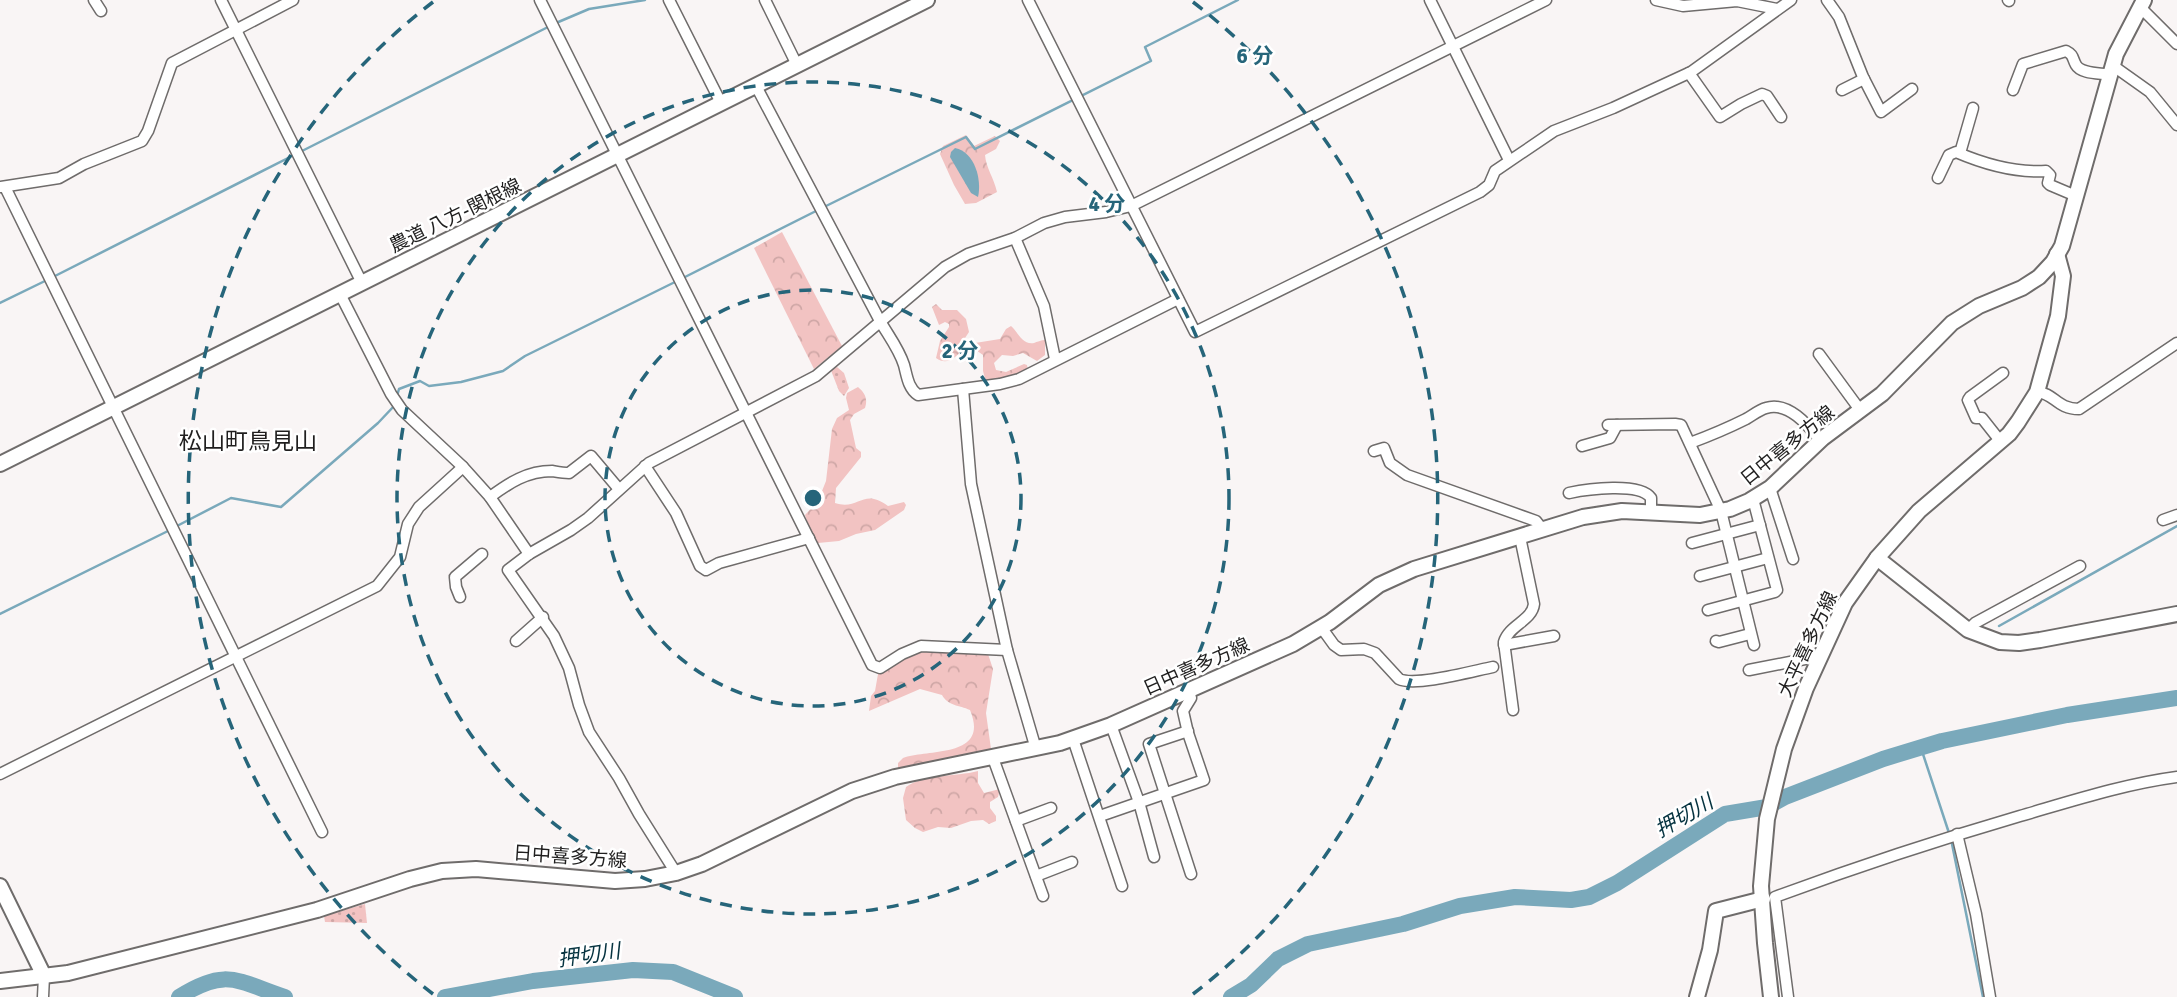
<svg xmlns="http://www.w3.org/2000/svg" width="2177" height="997" viewBox="0 0 2177 997" font-family="Signika,'Noto Sans JP',sans-serif">
	<style>
		.forest { fill: url(#forest-crowns) }
		.park { fill: url(#park-dots) }
		.water { fill: #7aa9bb }
		.lines { fill: none; stroke-linecap: round; stroke-linejoin: round }
		.stream { stroke: #7aa9bb; stroke-width: 2.5 }
		.river { stroke: #7aa9bb; stroke-width: 16 }
		.street-casing { stroke: #6f6c6b; stroke-width: 13 }
		.secondary-casing { stroke: #6f6c6b; stroke-width: 18 }
		.street { stroke: #fff; stroke-width: 10 }
		.secondary { stroke: #fff; stroke-width: 14 }
		.ring { fill: none; stroke: #26657a; stroke-width: 3.5; stroke-dasharray: 12 9 }
		.labels { text-anchor: middle; stroke-width: 5; stroke-linejoin: round; paint-order: stroke }
		.street-label { font-size: 19px; fill: #201f1f; stroke: #fff }
		.water-label { font-size: 21px; font-style: italic; fill: #063340; stroke: #fff }
		.quarter-label { font-size: 23px; fill: #201f1f; stroke: #fff }
		.centre { fill: #26657a; stroke: #fff; stroke-width: 3.5 }
		.ring-label { font-size: 21px; text-anchor: middle; font-weight: bold; fill: #26657a; stroke: #fff; stroke-width: 5; stroke-linejoin: round; paint-order: stroke }
	</style>
	<defs>
		<pattern id="forest-crowns" width="20" height="18" patternUnits="userSpaceOnUse" patternTransform="scale(1.75)"><rect width="20" height="18" fill="#f2c3c2"/><path d="M2 6a3 3 0 1 1 6 0M12 15a3 3 0 1 1 6 0" fill="none" stroke="#cfa7a6"/></pattern>
		<pattern id="park-dots" width="8" height="8" patternUnits="userSpaceOnUse" patternTransform="scale(1.75)"><rect width="8" height="8" fill="#f2c3c2"/><path d="M2 2h.1M6 6h.1" fill="none" stroke="#cfa7a6" stroke-width="1.8" stroke-linecap="round"/></pattern>
	</defs>
	<rect width="100%" height="100%" fill="#f9f5f5"/>
	<!-- forest -->
	<g class="forest">
		<path d="M966,135L974,146L995,136L1000,141L996,149L985,155C986,168 994,178 997,192L976,203L965,204L954,185L940,154L943,146Z"/>
		<polygon points="782,232 842,346 814,369 754,248"/>
		<path d="M936,304L942,310H957L966,319L969,332L963,341V349C955,358 947,366 936,358L940,341L949,327V324L945,322L939,325L932,307Z"/>
		<path d="M1011,326C1018,332 1022,345 1034,343C1037,342 1041,340 1045,340V355L1037,361L1023,353L1013,356L1002,355L994,363L996,370L1006,372L1024,364L1027,365L1028,371L1021,376L986,382L983,371V355L973,348L975,343L1000,339L1006,329Z"/>
		<path d="M858,387C865,393 868,399 865,408L854,414L850,420L856,448L861,452V457L836,488L835,503C859,511 863,487 888,506L904,502L906,505L904,510L875,530L856,534L839,541L818,543L813,539L805,515L818,501L826,481L832,429L837,418L849,410L846,398L847,393Z"/>
		<path d="M923,652L988,654L993,669L986,713L991,749L986,756L898,770V763L903,758C930,749 990,758 970,710C959,705 948,706 942,695L920,689L869,711L871,696L875,691L878,674L890,663Z"/>
		<path d="M978,771V783L984,793L1000,789L998,797L990,802V808L996,816V821L989,824L983,820L971,821L951,828L938,827L923,832L915,828L906,820L903,798L906,787C924,774 955,777 978,771Z"/>
	</g>
	<!-- park -->
	<g class="park">
		<polygon points="837,367 844,373 849,388 844,396 839,391 832,373 831,370"/>
		<polygon points="365,904 367,923 325,922 324,916"/>
	</g>
	<!-- water -->
	<path class="water" d="M955,148C975,152 982,180 978,197L971,193L950,157L951,152Z"/>
	<g class="lines">
		<!-- stream -->
		<g class="stream">
			<polyline points="556,23 589,9 645,0"/>
			<polyline points="300,152 550,26"/>
			<polyline points="824,207 966,137 975,149 1151,61 1145,47 1238,0"/>
			<polyline points="53,277 294,155"/>
			<polyline points="683,278 818,210"/>
			<polyline points="0,303 47,280"/>
			<polyline points="397,396 399,389 420,381 429,386 461,382 503,371 525,356 677,281"/>
			<polyline points="175,527 231,498 281,507 378,423 395,405"/>
			<polyline points="0,614 170,530"/>
			<polyline points="1999,626 2177,526"/>
			<polyline points="1921,748 1949,833"/>
			<polyline points="1951,839 1983,997"/>
		</g>
		<!-- river -->
		<g class="river">
			<path d="M179,997C226,967 237,981 285,997"/>
			<polyline points="445,997 533,981 633,970 673,972 735,997"/>
			<polyline points="1231,997 1251,985 1278,959 1308,944 1403,924 1460,906 1515,897 1571,900 1589,897 1617,883 1725,814 1767,807 1785,797 1883,759 1942,741 2067,715 2177,698"/>
		</g>
		<!-- street casing -->
		<g class="street-casing">
			<g id="street">
				<polyline points="94,0 101,11"/>
				<polyline points="221,0 362,283"/>
				<polyline points="540,0 872,665 880,668 902,654 921,646 1007,650"/>
				<polyline points="669,0 721,103"/>
				<polyline points="765,0 797,65"/>
				<polyline points="1028,0 1195,332 1480,192 1489,185 1495,171 1554,131 1613,108 1691,72 1791,0"/>
				<polyline points="1430,0 1509,160"/>
				<polyline points="1656,0 1683,6 1737,1 1777,9"/>
				<polyline points="1827,0 1839,17 1863,77 1881,112 1912,89"/>
				<polyline points="2008,0 2009,1"/>
				<polyline points="2140,7 2177,44"/>
				<polyline points="2112,65 2150,92 2177,125"/>
				<polyline points="1689,73 1720,117 1741,104 1762,94 1767,96 1781,117"/>
				<path d="M756,86L880,321C888,335 899,349 904,365C907,376 908,388 918,395L1000,384L1019,379L1178,299"/>
				<polyline points="1842,90 1864,79"/>
				<path d="M2013,90L2023,64L2066,51C2074,55 2072,58 2076,65C2081,74 2100,73 2110,75"/>
				<polyline points="1960,153 1973,108"/>
				<path d="M1938,178L1949,155L1956,152C1984,164 2016,173 2046,171L2050,175L2048,183L2050,185L2076,196"/>
				<polyline points="1,187 59,178 84,164 142,141 148,131 172,63 293,0"/>
				<polyline points="5,187 322,832"/>
				<polyline points="1015,238 1044,306 1055,359"/>
				<polyline points="340,294 391,394 402,410 463,467 490,497 529,554"/>
				<polyline points="1819,354 1860,410"/>
				<polyline points="963,389 971,484 1007,650 1036,749"/>
				<path d="M2037,392C2054,393 2057,409 2079,409L2177,343"/>
				<polyline points="1608,425 1675,424 1681,425 1682,427 1721,511 1754,645"/>
				<polyline points="2001,442 1982,418 1976,418 1968,400 1970,397 2003,373"/>
				<path d="M1690,443C1709,436 1728,428 1746,419C1753,415 1759,410 1766,408C1788,401 1808,425 1820,440"/>
				<polyline points="1582,446 1610,438 1617,425"/>
				<polyline points="1374,451 1384,448 1390,463 1407,475 1536,521 1543,530"/>
				<polyline points="645,466 676,513 700,566 706,570 719,563 809,538"/>
				<polyline points="1770,488 1793,559"/>
				<path d="M1569,493C1587,489 1640,482 1651,498V513"/>
				<path d="M490,497C509,483 527,471 552,471C558,472 563,473 569,473L591,456L618,488"/>
				<polyline points="2163,520 2177,515"/>
				<polyline points="1692,543 1760,525"/>
				<polyline points="1700,576 1768,558"/>
				<polyline points="460,597 456,587 455,577 482,554"/>
				<polyline points="1708,610 1775,592 1777,590 1753,499"/>
				<path d="M1321,627L1334,645L1341,650L1364,649L1375,653L1399,679C1415,687 1473,671 1493,667"/>
				<polyline points="1968,630 1975,623 2080,566"/>
				<polyline points="516,641 543,617"/>
				<polyline points="1716,641 1719,642 1750,634"/>
				<polyline points="1504,645 1554,636"/>
				<polyline points="1749,670 1820,656"/>
				<path d="M1513,710L1504,642C1509,625 1532,621 1534,604L1520,537"/>
				<polyline points="1111,725 1139,802 1154,857"/>
				<polyline points="1188,731 1149,744 1191,874"/>
				<polyline points="1073,739 1122,886"/>
				<polyline points="993,758 1043,896"/>
				<polyline points="0,774 377,586 400,557 408,524 419,507 463,467"/>
				<polyline points="1100,816 1204,780 1188,733 1183,711 1191,698 1189,691"/>
				<polyline points="1016,821 1051,808"/>
				<polyline points="1957,834 1976,914 1990,997"/>
				<polyline points="676,873 639,814 619,778 589,732 579,705 569,668 554,636 508,570 529,554 571,530 588,518 649,463 816,376 945,267 968,254 1015,238 1044,223 1065,217 1106,212 1131,206 1546,0"/>
				<polyline points="1036,876 1072,862"/>
				<polyline points="43,997 44,976"/>
				<path d="M1788,997L1775,897C1856,867 1938,840 2020,816C2072,801 2124,784 2177,777"/>
			</g>
		</g>
		<!-- secondary casing -->
		<g class="secondary-casing">
			<g id="secondary">
				<polyline points="0,464 927,0"/>
				<polyline points="1877,558 1968,630 2000,642 2019,643 2040,640 2177,614"/>
				<polyline points="0,886 44,976"/>
				<polyline points="0,981 68,973 317,910 410,879 442,871 476,869 615,881 645,879 676,873 702,864 852,791 895,777 1060,743 1111,725 1293,644 1330,622 1379,585 1414,569 1583,517 1622,511 1700,515 1730,509 1749,501 1770,488 1823,438 1882,394 1952,323 1979,306 2022,288 2039,277 2053,262 2062,246 2116,54 2144,0"/>
				<polyline points="1697,997 1710,950 1716,911 1763,899"/>
				<polyline points="1771,997 1765,943 1761,886 1767,819 1784,749 1806,688 1845,603 1877,558 1919,511 2009,434 2018,422 2037,392 2058,316 2063,276 2057,254"/>
			</g>
		</g>
		<!-- street -->
		<use href="#street" class="street"/>
		<!-- secondary -->
		<use href="#secondary" class="secondary"/>
	</g>
	<!-- distance rings -->
	<g class="ring">
		<circle cx="813" cy="498" r="208"/>
		<circle cx="813" cy="498" r="416"/>
		<path d="M433 994A625 625 0 0 1 433 2M1193 2A625 625 0 0 1 1193 994"/>
	</g>
	<g class="labels">
		<!-- street labels -->
		<g class="street-label">
			<text transform="translate(455 215) rotate(-26)" y="7">農道 八方-関根線</text>
			<text transform="translate(1787 445) rotate(-39)" y="7">日中喜多方線</text>
			<text transform="translate(1807 644) rotate(-65)" y="7">大平喜多方線</text>
			<text transform="translate(1196 666) rotate(-24)" y="7">日中喜多方線</text>
			<text transform="translate(570 856) rotate(4)" y="7">日中喜多方線</text>
		</g>
		<!-- water labels -->
		<g class="water-label">
			<text transform="translate(1684 816) rotate(-30)" y="7">押切川</text>
			<text transform="translate(589 955) rotate(-8)" y="7">押切川</text>
		</g>
		<!-- quarter labels -->
		<g class="quarter-label">
			<text x="248" y="449">松山町鳥見山</text>
		</g>
	</g>
	<circle cx="813" cy="498" r="10" class="centre"/>
	<g class="ring-label">
		<text x="1255" y="63">6 分</text>
		<text x="1107" y="211">4 分</text>
		<text x="960" y="358">2 分</text>
	</g>
</svg>
